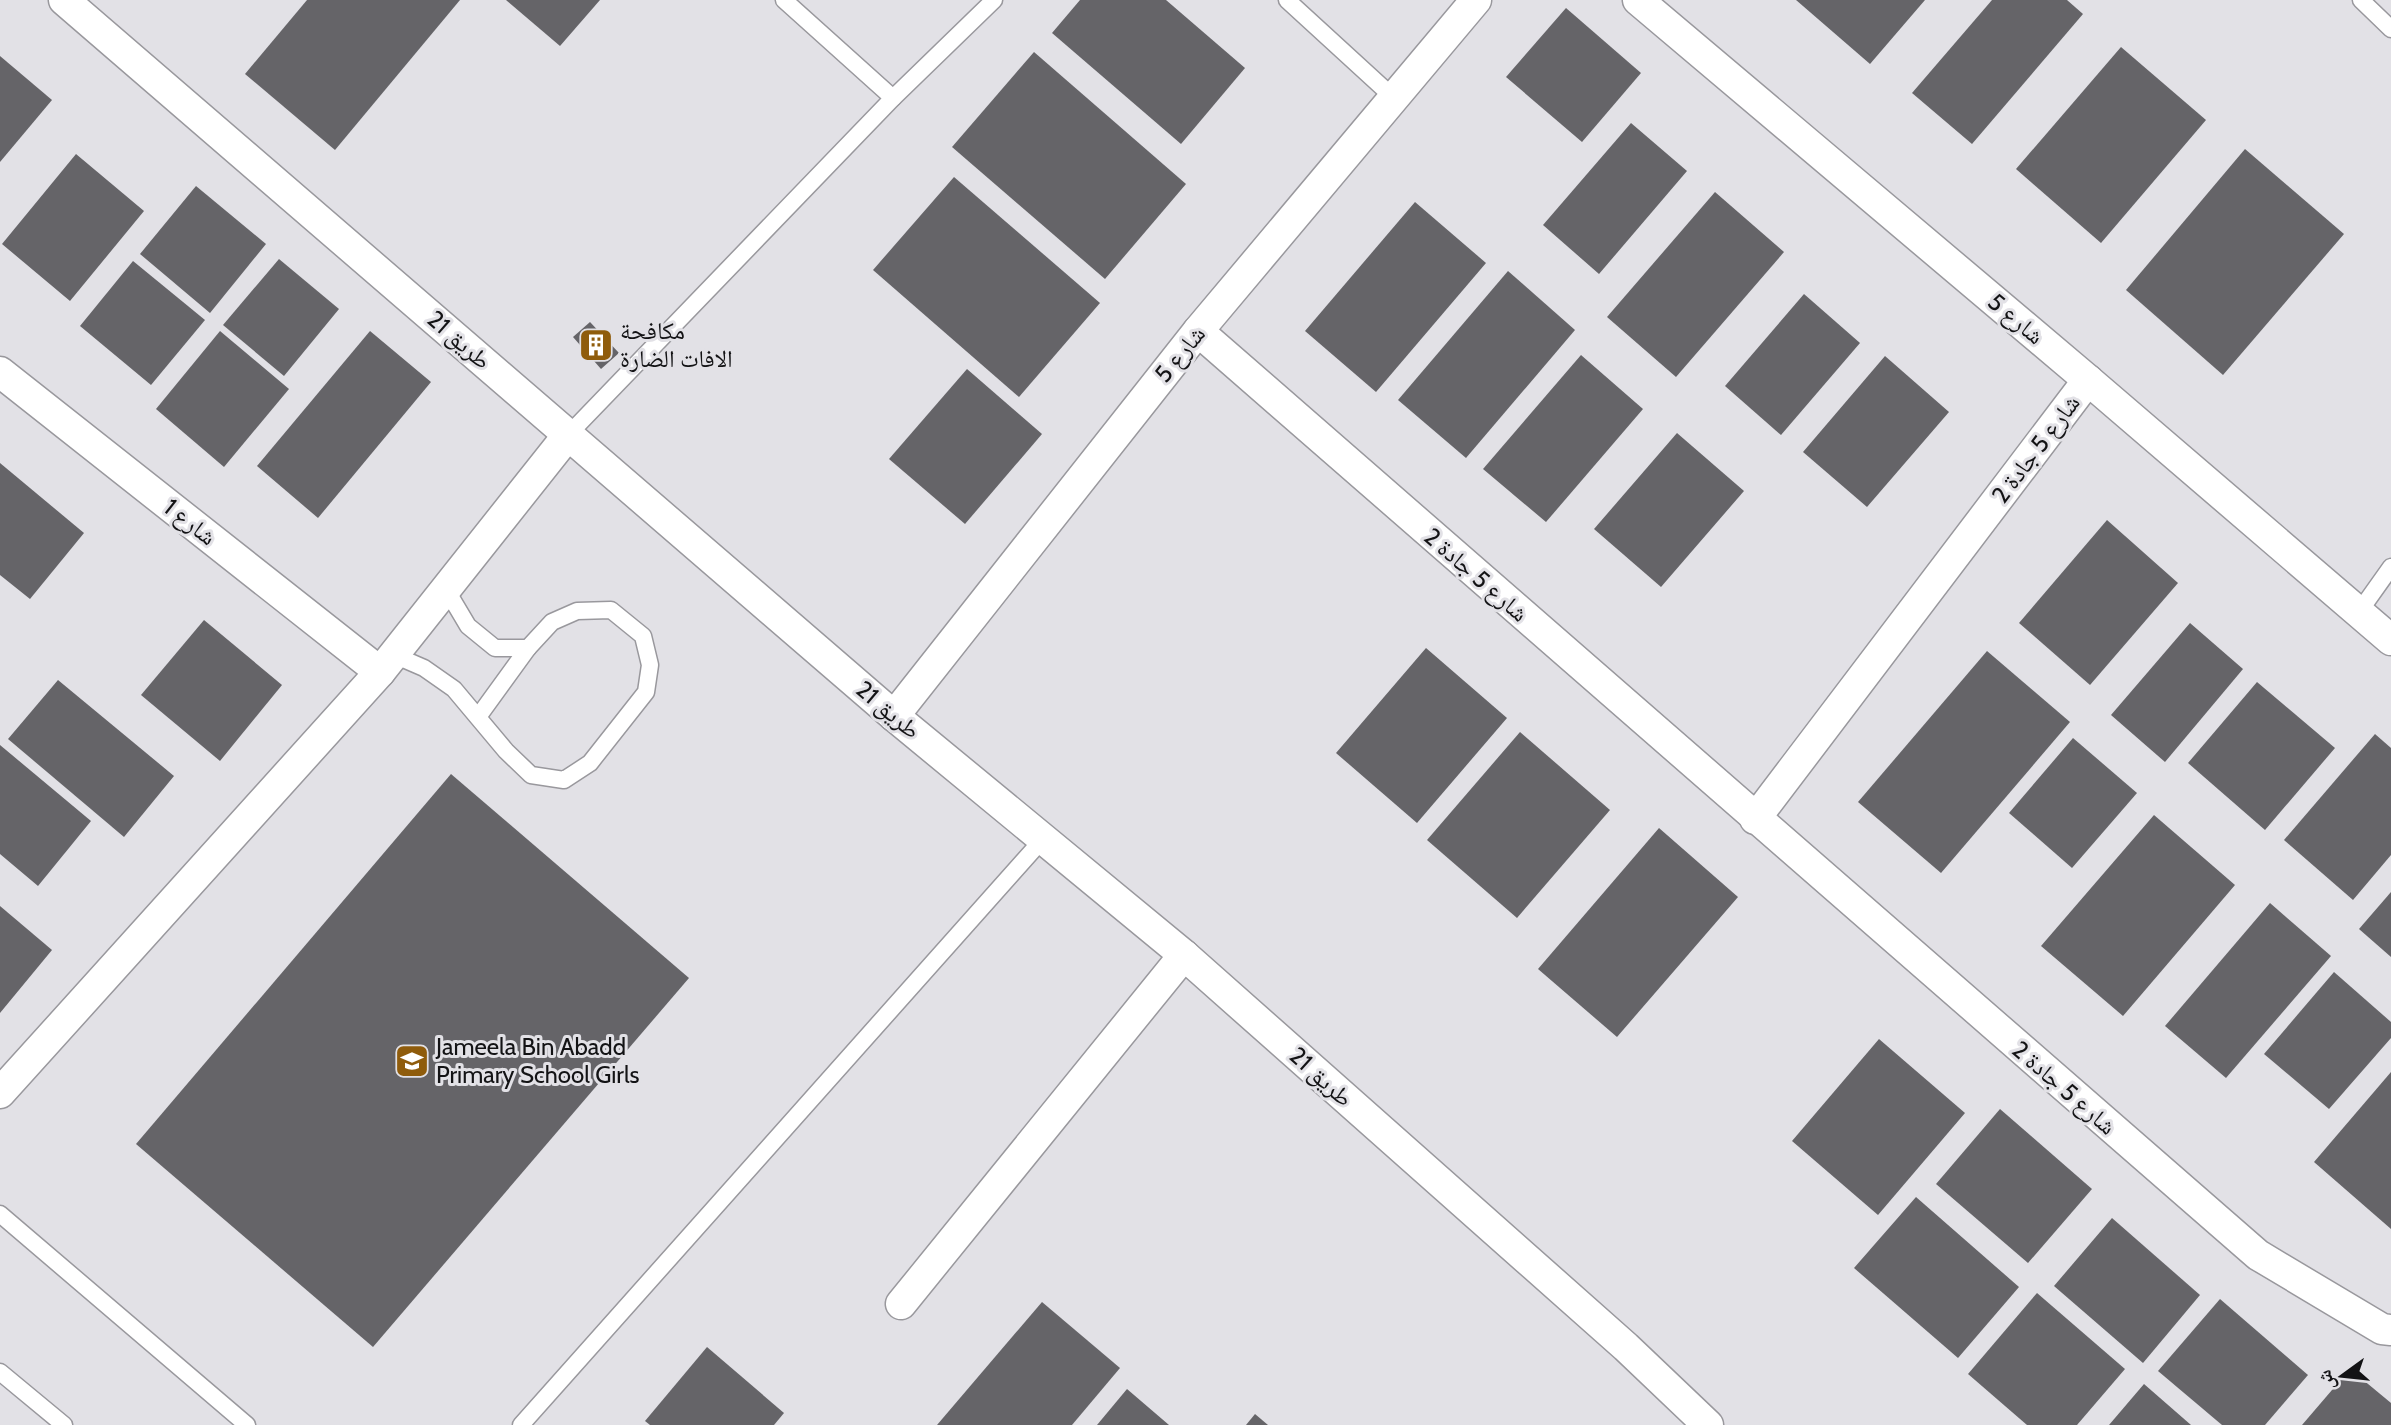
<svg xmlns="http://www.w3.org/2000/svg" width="2391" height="1425" viewBox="0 0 2391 1425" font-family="Cabin,'Noto Naskh Arabic',sans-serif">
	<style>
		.building { fill: #656468 }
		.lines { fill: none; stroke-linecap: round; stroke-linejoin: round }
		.lane-casing { stroke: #99989d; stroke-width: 19 }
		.street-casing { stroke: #99989d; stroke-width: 33 }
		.lane { stroke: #fff; stroke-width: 16 }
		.street { stroke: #fff; stroke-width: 30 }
		.labels { text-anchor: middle; stroke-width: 6; stroke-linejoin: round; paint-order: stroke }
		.street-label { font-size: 24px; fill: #131315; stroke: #e2e1e6 }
		.poi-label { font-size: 24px; fill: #131315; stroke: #e2e1e6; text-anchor: start }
	</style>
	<rect width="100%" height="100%" fill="#e2e1e6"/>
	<!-- building -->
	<g class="building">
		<polygon points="307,0 460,0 335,150 245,74"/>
		<polygon points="506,0 600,0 560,46"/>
		<polygon points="1080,0 1166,0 1245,68 1181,144 1052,33"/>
		<polygon points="1796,0 1925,0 1870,64"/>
		<polygon points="1992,0 2067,0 2083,14 1972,144 1912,93"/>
		<polygon points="1566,8 1641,73 1582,142 1506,77"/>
		<polygon points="2121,47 2206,120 2101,243 2016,169"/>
		<polygon points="1034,52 1186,184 1105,279 952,147"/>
		<polygon points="0,56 52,100 0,162"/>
		<polygon points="1631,123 1687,171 1599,274 1543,225"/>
		<polygon points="2245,149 2344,234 2223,375 2126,290"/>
		<polygon points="76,154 144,211 70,301 2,244"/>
		<polygon points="954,177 1100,303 1019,397 873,270"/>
		<polygon points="196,186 266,244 210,313 140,254"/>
		<polygon points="1715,192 1784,252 1676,377 1607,317"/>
		<polygon points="1415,202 1486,263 1376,392 1305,331"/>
		<polygon points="279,259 339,309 284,376 223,325"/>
		<polygon points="133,261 205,320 151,385 80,326"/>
		<polygon points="1508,271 1575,330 1466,458 1398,400"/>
		<polygon points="1804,294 1860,343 1781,435 1725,386"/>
		<polygon points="590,322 619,353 601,369 573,337"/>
		<polygon points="220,331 289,389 224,467 156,409"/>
		<polygon points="370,331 431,382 318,518 257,466"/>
		<polygon points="1581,355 1643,409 1546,522 1483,469"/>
		<polygon points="1885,356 1949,412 1867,507 1803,452"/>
		<polygon points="967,369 1042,434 965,524 889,459"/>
		<polygon points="1677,433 1744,491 1661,587 1594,529"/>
		<polygon points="0,463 84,533 30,599 0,575"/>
		<polygon points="2107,520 2178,583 2090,685 2019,623"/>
		<polygon points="204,620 282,685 220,761 141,695"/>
		<polygon points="2190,623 2243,669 2165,762 2111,715"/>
		<polygon points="1426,648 1507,718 1417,823 1336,753"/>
		<polygon points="1987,651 2070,722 1941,873 1858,802"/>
		<polygon points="58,680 174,776 124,837 8,739"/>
		<polygon points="2257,682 2335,748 2265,830 2188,763"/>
		<polygon points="1520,732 1610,810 1517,918 1427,840"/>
		<polygon points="2375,734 2391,748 2391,855 2353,900 2284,840"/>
		<polygon points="2073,738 2137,793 2072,868 2009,813"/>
		<polygon points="0,745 91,821 38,886 0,854"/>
		<polygon points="451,774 689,978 373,1347 136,1144"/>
		<polygon points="2154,815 2235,885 2123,1016 2041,946"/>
		<polygon points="1659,828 1738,897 1617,1037 1538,969"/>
		<polygon points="2391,892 2391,957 2359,929"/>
		<polygon points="2270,903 2331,956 2226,1078 2165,1026"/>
		<polygon points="0,906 52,950 0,1013"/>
		<polygon points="2334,972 2391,1022 2391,1038 2329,1109 2264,1054"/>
		<polygon points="1879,1039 1965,1113 1878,1215 1792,1141"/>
		<polygon points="2391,1072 2391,1229 2314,1162"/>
		<polygon points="2000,1109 2092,1189 2028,1263 1936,1184"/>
		<polygon points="1916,1197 2019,1287 1958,1358 1854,1268"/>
		<polygon points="2112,1218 2200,1295 2143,1363 2054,1286"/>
		<polygon points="2037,1293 2125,1369 2077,1425 2027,1425 1968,1374"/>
		<polygon points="2220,1299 2308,1375 2265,1425 2222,1425 2158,1371"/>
		<polygon points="1042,1302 1120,1368 1072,1425 937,1425"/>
		<polygon points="707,1347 784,1413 774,1425 650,1425 645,1421"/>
		<polygon points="2350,1369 2391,1403 2391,1425 2302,1425"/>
		<polygon points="2144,1384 2191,1425 2109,1425"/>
		<polygon points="1127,1389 1169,1425 1097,1425"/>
		<polygon points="1255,1414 1268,1425 1246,1425"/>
	</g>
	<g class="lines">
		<!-- lane casing -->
		<g class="lane-casing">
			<g id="lane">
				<polyline points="784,0 893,98"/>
				<polyline points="1287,0 1394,98"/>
				<polyline points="2361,0 2391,29"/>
				<polyline points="568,435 893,98 994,0"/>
				<polyline points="2359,612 2391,567"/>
				<polyline points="394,655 424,668 454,689 506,751 531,775 564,780 590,763 646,692 650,665 643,636 611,610 577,611 552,622 528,648 495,648 468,626 446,589"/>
				<polyline points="478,717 528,648"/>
				<polyline points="0,1214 247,1425"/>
				<polyline points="0,1372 64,1425"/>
				<polyline points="521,1425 1043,839"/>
			</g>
		</g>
		<!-- street casing -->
		<g class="street-casing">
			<g id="street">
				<polyline points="64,0 894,716 1184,955 1626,1347 1708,1425"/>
				<polyline points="1638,0 2088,380 2391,640"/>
				<polyline points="1198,331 2258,1255 2382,1329 2391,1330"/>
				<polyline points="0,372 380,672"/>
				<polyline points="894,716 1198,331 1476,0"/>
				<polyline points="1755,819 2088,380"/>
				<polyline points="0,1093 380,672 568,435"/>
				<polyline points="901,1304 1184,955"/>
			</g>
		</g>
		<!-- lane -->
		<use href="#lane" class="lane"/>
		<!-- street -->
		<use href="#street" class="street"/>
	</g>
	<!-- icons -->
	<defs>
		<g id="building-square" transform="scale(1.75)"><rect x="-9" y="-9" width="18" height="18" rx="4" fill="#8f5c0c" stroke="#e2e1e6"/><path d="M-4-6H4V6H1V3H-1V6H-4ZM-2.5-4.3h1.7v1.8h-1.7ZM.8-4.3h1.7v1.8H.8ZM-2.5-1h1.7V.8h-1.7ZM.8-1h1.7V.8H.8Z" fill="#fff"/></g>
		<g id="school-square" transform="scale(1.75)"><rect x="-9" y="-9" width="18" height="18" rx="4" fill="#8f5c0c" stroke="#e2e1e6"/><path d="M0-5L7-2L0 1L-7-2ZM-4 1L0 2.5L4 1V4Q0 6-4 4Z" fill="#fff"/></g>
	</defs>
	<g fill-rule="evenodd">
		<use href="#building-square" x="596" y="345"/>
		<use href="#school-square" x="412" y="1061"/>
	</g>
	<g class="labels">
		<!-- street labels -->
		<g class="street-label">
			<text transform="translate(2016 319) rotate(40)" y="8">شارع 5</text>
			<text transform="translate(459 340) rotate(41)" y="8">طريق 21</text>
			<text transform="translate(1180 354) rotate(-51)" y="8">شارع 5</text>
			<text transform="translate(2036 449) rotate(-53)" y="8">شارع 5 جادة 2</text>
			<text transform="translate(190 522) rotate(38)" y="8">شارع 1</text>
			<text transform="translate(1476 575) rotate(41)" y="8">شارع 5 جادة 2</text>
			<text transform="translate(888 710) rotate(40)" y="8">طريق 21</text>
			<text transform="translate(1321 1077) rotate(42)" y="8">طريق 21</text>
			<text transform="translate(2064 1088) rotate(41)" y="8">شارع 5 جادة 2</text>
		</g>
		<!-- poi labels -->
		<g class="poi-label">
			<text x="620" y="339">مكافحة<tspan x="620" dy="28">الافات الضارة</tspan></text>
			<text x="436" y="1055">Jameela Bin Abadd<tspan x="436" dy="28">Primary School Girls</tspan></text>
		</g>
	</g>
	<!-- north arrow -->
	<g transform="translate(2342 1376) rotate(255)" stroke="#e2e1e6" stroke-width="5" paint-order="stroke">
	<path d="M0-5L12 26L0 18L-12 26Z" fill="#131315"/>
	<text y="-10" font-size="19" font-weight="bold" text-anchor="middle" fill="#131315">ش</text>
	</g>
</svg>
